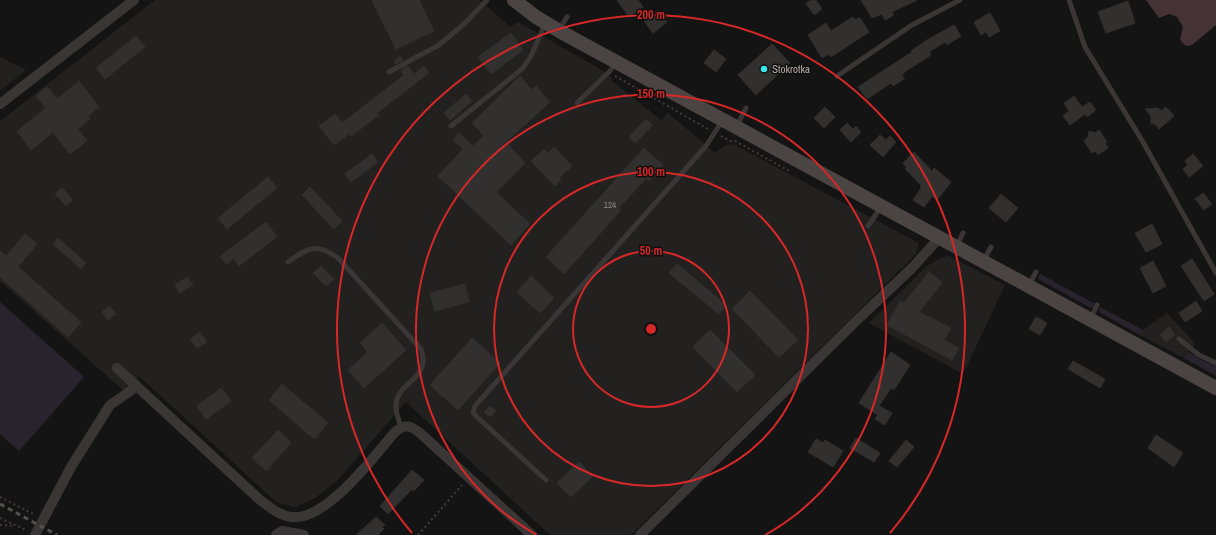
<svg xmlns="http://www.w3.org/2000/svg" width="1216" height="535" viewBox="0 0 1216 535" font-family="'Archivo Narrow',sans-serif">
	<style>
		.built { fill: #222120 }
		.green { fill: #28242d }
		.water { fill: #453236 }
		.building { fill: #31302f; stroke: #312f2e }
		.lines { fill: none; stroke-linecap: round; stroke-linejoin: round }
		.path { stroke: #413b3b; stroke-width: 2; stroke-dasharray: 2 3; stroke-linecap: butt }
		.lane { stroke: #3a3635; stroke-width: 5 }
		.street { stroke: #3a3635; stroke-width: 10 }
		.secondary { stroke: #4a4443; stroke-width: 14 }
		.rail { stroke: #554f4e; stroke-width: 3; stroke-dasharray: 5 4; stroke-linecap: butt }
		.ring { fill: none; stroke: #d62828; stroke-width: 2 }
		.poi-dot { fill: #35e8ec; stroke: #100f0f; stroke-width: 1.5 }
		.labels { text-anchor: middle; stroke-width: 3; stroke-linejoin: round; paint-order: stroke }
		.number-label { font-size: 9px; fill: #948988 }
		.poi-label { font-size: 11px; fill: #b5a7a6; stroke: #100f0f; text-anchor: start }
		.centre { fill: #d62828; stroke: #100f0f; stroke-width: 2 }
		.ring-label { font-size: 12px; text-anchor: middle; font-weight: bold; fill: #d62828; stroke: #100f0f; stroke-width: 3; stroke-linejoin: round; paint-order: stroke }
	</style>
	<rect width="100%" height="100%" fill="#151414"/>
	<!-- built -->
	<g class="built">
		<polygon points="155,0 480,0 510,27 518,22 604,71 612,78 611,80 661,120 668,113 715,153 726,145 733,144 919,243 916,254 631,535 550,535 406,402 338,480 315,498 295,507 276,502 139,376 125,392 0,281 0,121"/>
		<polygon points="0,57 26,70 0,91"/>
		<polygon points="947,255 1005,285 963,374 869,323 927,266"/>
		<polygon points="1167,313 1195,343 1184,358 1140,335 1143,330"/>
	</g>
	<!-- green -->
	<g class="green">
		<polygon points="1040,274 1095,304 1091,308 1038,279"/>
		<polygon points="0,302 84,377 19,451 0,434"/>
		<polygon points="1100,307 1143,330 1140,335 1099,312"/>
		<polygon points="1189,352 1201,360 1216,366 1216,376 1184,358"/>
	</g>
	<!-- water -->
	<path class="water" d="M1146,0H1216V25L1192,45C1185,47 1183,44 1180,39L1183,27L1177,17L1169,14L1159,18Z"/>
	<!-- building -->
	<g class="building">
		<polygon points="372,0 419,0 434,31 396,49"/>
		<polygon points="617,0 638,0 643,7 629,17"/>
		<polygon points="812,0 816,0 822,9 814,15 806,3"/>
		<polygon points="861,0 917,0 892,12 894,15 885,20 882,14 872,18"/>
		<polygon points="1128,1 1135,23 1106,33 1098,12"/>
		<polygon points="658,10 667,22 653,33 644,21"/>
		<polygon points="990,13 1000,31 989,37 986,32 981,35 974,22"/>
		<polygon points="853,17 855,20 860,18 869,32 831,57 829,54 822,58 808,35 826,23 831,31"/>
		<polygon points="954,25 961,36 947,45 945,42 929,52 931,55 906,71 902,75 904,79 893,86 891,83 867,99 858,87 912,52 911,51 927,40"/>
		<polygon points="511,33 523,50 491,74 478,57"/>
		<polygon points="136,36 145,47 105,79 96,68"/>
		<polygon points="772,44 790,63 756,95 738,75"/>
		<polygon points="714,50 726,59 716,72 704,63"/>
		<polygon points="400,56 403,60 396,64 394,61"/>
		<polygon points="408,66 414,74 424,66 429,73 377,113 379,115 351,136 350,133 334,145 319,126 335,114 342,123 404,75 401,70"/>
		<polygon points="520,76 532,90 536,86 550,102 506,142 525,163 496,192 530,224 511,245 438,176 463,149 453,140 459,133 473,146 484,136 472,123"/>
		<polygon points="79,81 99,107 88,116 90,119 78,129 87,141 70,154 53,132 31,150 17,131 46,108 36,96 47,87 57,99"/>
		<polygon points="466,94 472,101 450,120 444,113"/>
		<polygon points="1074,96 1082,107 1090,102 1096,110 1087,117 1085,114 1070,125 1063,116 1069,111 1064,103"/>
		<polygon points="825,107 835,117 824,128 814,118"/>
		<polygon points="1166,107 1174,116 1159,129 1155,124 1151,124 1151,116 1145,109 1158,108 1161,111"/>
		<polygon points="646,119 653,125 635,143 629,137"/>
		<polygon points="847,123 853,129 856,126 861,132 851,142 840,130"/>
		<polygon points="1099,130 1107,142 1105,143 1108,148 1098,155 1095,151 1092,153 1084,141 1088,137 1089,131 1095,133"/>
		<polygon points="880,135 886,140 890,136 896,142 883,157 870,145"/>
		<polygon points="554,147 572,166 559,178 561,180 555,186 531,161 544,149 548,153"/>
		<polygon points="644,148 663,165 649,181 646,179 618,208 621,210 564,274 546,257"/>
		<polygon points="914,152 932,171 934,168 951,182 937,200 932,196 924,207 913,200 921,188 921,185 905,169 907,168 903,163"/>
		<polygon points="372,154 378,162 351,182 345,174"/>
		<polygon points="1193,154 1203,166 1189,177 1183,169 1188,165 1185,161"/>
		<polygon points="268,177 277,188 227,229 218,218"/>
		<polygon points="310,187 342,221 334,229 302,195"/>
		<polygon points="62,188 73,200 66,206 55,194"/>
		<polygon points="1203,193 1212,204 1204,210 1195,199"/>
		<polygon points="1001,194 1018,208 1006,222 989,208"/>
		<polygon points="266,222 277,237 239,266 234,258 226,264 220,256"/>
		<polygon points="1152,224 1162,244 1146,252 1135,233"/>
		<polygon points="25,234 37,244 18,267 81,322 68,337 0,277 0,251 6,256"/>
		<polygon points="58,238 86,263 81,269 53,244"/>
		<polygon points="1192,259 1214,294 1204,301 1181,266"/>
		<polygon points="1153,261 1166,286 1153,293 1140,268"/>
		<polygon points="677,264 726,305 719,314 669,273"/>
		<polygon points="321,266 334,279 326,286 313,273"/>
		<polygon points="929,272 942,283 919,312 951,328 944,340 959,348 952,360 887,325 900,301 904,303"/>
		<polygon points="531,276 554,298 540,313 517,292"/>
		<polygon points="187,277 193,285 180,293 175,285"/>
		<polygon points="465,284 469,302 435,311 430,293"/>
		<polygon points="750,291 798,340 779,357 732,309"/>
		<polygon points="1196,301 1202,311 1185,322 1179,313"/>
		<polygon points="110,306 116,314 108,320 102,312"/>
		<polygon points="1036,317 1047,323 1040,335 1029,329"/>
		<polygon points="382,323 406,350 364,388 348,370 368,352 360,343"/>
		<polygon points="1169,327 1175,335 1166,342 1160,335"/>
		<polygon points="710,330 755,375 737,392 693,347"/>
		<polygon points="200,332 207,342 197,348 190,339"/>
		<polygon points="472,338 500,363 458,410 430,385"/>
		<polygon points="891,352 910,365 894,390 891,388 879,406 892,413 885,425 875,419 878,415 859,403"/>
		<polygon points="1073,361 1105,379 1100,388 1068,369"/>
		<polygon points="282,384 328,423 314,439 269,400"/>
		<polygon points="221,388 231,401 206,419 197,406"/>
		<polygon points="490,406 496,411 490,417 484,412"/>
		<polygon points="278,430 291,443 266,471 252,458"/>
		<polygon points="1156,435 1183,453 1174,467 1148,448"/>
		<polygon points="856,438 880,453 874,462 850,448"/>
		<polygon points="816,439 823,443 825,440 843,451 833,467 808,452"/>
		<polygon points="906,440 914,447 897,467 889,461"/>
		<polygon points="579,462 593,476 571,497 557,483"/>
		<polygon points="412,470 424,480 414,491 412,489 388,514 380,506"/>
		<polygon points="376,517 385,525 382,527 384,529 378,535 356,535"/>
	</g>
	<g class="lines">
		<!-- path -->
		<g class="path">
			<polyline points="615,76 708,129"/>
			<polyline points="721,136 730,141 735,141 791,172"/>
			<polyline points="0,497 35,515"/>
			<polyline points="0,518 26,530"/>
			<polyline points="0,525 15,526"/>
			<polyline points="418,535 462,485"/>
		</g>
		<!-- lane -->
		<g class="lane">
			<polyline points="1069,0 1085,47 1143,142 1216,273"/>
			<polyline points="559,30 567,17"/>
			<polyline points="389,72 439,45 464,24 487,0"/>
			<polyline points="837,76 912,25 960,0"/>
			<polyline points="577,103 610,71 615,63"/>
			<polyline points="451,126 522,69 531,56 545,24"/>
			<polyline points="736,127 746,108"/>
			<polyline points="868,226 881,207"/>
			<polyline points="957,246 963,233"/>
			<polyline points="984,260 991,247"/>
			<path d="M288,262C308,248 316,242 338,258L421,349C432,380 397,381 396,405C395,412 399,420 401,427"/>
			<polyline points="1029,285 1036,272"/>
			<polyline points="1091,318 1097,305"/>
			<polyline points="1179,339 1199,355 1216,363"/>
			<polyline points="546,480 477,417 473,412 475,406 706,146 722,121"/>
		</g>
		<!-- street -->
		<g class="street">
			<polyline points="0,104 134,0"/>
			<path d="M117,368L259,499C268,506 278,515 291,517C326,522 374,456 395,432C405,423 411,426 420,433L532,535"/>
			<polyline points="35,535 71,467 110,405 136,387"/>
			<polyline points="276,535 282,531 304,535"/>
			<polyline points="640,535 854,323 912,268 939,238"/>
		</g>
		<!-- secondary -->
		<polyline class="secondary" points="514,0 536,17 561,32 1216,388"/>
		<!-- rail -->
		<polyline class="rail" points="0,504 57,535"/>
	</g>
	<!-- distance rings -->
	<g class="ring">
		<circle cx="651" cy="329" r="78"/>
		<circle cx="651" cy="329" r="157"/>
		<path d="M537 535A235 235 0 1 1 765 535"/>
		<path d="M412 533A314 314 0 1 1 890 533"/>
	</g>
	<!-- markers -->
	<circle class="poi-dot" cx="764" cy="69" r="4"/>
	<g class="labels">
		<!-- number labels -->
		<g class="number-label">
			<text x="610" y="208">124</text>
		</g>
		<!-- poi labels -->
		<g class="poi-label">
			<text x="772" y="73">Stokrotka</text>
		</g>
	</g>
	<circle cx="651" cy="329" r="6" class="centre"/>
	<g class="ring-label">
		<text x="651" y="19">200 m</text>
		<text x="651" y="98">150 m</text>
		<text x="651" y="176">100 m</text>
		<text x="651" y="255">50 m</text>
	</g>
</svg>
